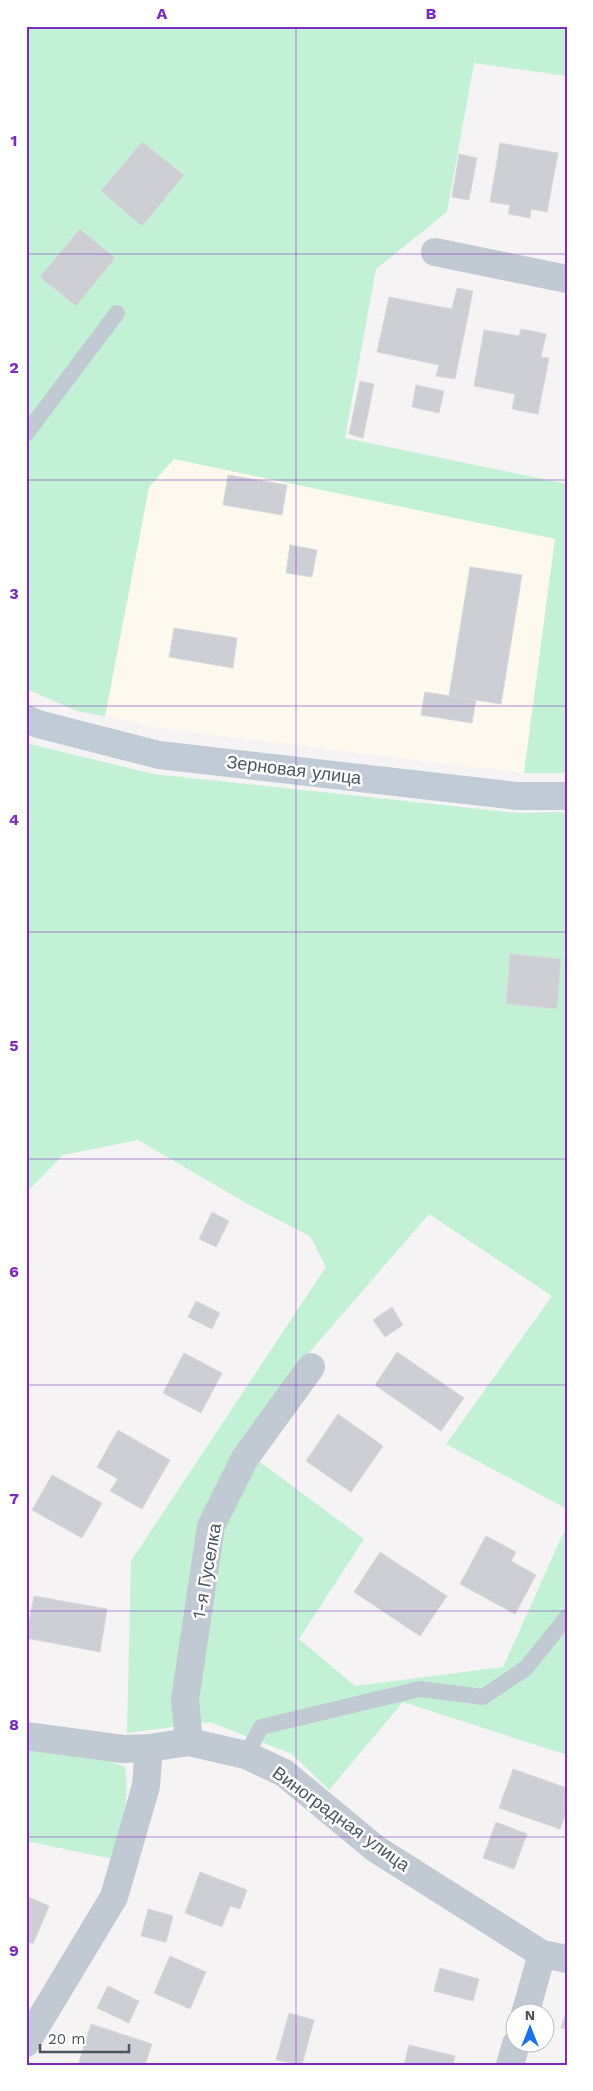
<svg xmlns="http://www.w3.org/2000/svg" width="593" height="2091" viewBox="0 0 593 2091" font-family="'Work Sans',sans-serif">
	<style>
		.commercial { fill: #fdf9ef }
		.green { fill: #c3f1d5 }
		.building { fill: #cdcfd5; stroke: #d7d9de }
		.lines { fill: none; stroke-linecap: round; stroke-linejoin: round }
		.lane { stroke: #c1cad2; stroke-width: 16 }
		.street { stroke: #c1cad2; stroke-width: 28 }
		.secondary { stroke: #c1cbd6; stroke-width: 28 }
		.grid { fill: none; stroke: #7b2cbf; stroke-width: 1; stroke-opacity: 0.55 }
		.labels { text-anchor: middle; stroke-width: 5; stroke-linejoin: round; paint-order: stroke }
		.street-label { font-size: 18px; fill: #4a5661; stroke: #fff }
		.neatline { fill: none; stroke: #7b2cbf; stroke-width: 2 }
		.grid-label { font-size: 16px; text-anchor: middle; font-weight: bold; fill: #7b2cbf }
	</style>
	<rect width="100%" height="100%" fill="#f5f3f3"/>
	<!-- commercial -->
	<polygon class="commercial" points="174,459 556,539 524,773 164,729 105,716 149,487"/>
	<!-- green -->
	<g class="green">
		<polygon points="26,26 567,26 567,76 474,63 447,212 376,269 345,438 567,484 567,773 524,773 555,539 174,459 149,487 105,716 77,711 26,689"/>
		<polygon points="26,743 153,774 518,813 567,812 567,1509 446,1444 552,1296 429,1214 308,1354 256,1459 364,1539 299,1639 355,1686 503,1667 567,1525 567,1755 403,1702 329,1790 292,1754 210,1722 127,1733 131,1561 326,1267 310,1236 246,1203 138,1140 63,1155 26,1193"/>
		<path d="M26,1748L105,1759L125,1767C130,1799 122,1828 113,1859L26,1841Z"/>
	</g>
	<!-- building -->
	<g class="building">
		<polygon points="142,142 184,175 142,226 101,191"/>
		<polygon points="500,143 558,153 547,212 531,209 530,218 508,214 510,205 490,202"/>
		<polygon points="459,154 477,158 469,200 452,197"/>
		<polygon points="80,229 115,258 76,306 40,277"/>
		<polygon points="457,288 473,291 455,379 436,376 439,365 377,352 389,297 452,309"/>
		<polygon points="521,329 546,334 541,357 549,358 538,414 512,409 515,394 474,386 484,330 519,336"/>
		<polygon points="360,381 374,384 363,438 349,434"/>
		<polygon points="416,385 444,391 439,413 412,407"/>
		<polygon points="228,475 287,485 282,515 223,505"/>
		<polygon points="290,545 317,550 312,577 286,573"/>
		<polygon points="470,567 522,575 501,704 449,696"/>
		<polygon points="174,628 237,638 233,668 169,657"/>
		<polygon points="425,692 476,700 472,723 421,715"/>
		<polygon points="510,954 561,959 557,1009 506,1004"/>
		<polygon points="212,1212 229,1221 216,1247 199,1239"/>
		<polygon points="196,1301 220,1313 212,1329 188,1317"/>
		<polygon points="392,1307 403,1325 385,1337 373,1320"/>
		<polygon points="397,1352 464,1398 441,1431 375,1385"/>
		<polygon points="184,1353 222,1373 201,1413 163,1393"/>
		<polygon points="338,1414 383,1446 351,1492 306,1461"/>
		<polygon points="118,1430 170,1460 142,1509 110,1491 118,1479 97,1467"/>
		<polygon points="52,1475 102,1503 82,1538 32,1510"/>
		<polygon points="486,1536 516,1552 511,1561 536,1575 515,1614 460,1584"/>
		<polygon points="380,1552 447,1596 420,1636 354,1592"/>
		<polygon points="34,1596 107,1609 100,1652 26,1638"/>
		<polygon points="513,1769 567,1788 567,1810 560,1829 499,1808"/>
		<polygon points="496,1822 527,1834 514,1869 483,1858"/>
		<polygon points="200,1872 247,1890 240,1909 230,1906 222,1927 185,1913"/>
		<polygon points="26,1896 49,1906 33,1944 26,1941"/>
		<polygon points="148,1909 173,1916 166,1942 141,1936"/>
		<polygon points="170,1956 206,1972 190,2009 154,1993"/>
		<polygon points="440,1968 479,1979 473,2001 434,1991"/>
		<polygon points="108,1986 139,2001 129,2023 97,2008"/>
		<polygon points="567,2009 567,2029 561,2028"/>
		<polygon points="289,2013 314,2020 302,2065 276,2060"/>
		<polygon points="91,2024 152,2044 145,2065 78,2065"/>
		<polygon points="409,2045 455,2056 453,2065 404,2065"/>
	</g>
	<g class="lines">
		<!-- lane -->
		<g class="lane">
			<polyline points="26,434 117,313"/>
			<polyline points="246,1755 261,1727 420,1689 483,1697 526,1668 567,1617"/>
		</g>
		<!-- street -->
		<g class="street">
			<polyline points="435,252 567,279"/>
			<polyline points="26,1736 123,1749 149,1748 189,1742 246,1755 284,1773 376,1849 542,1954 567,1959"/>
			<polyline points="189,1742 185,1700 211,1526 245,1458 311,1367"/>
			<polyline points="525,2014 542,1954"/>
			<polyline points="26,2043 114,1897 146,1786 149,1748"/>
			<polyline points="510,2065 516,2044"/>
		</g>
		<!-- secondary -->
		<polyline class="secondary" points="26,719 38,724 159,755 517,796 567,796"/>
	</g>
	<!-- grid -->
	<path class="grid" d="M296,26V2065M26,254H567M26,480H567M26,706H567M26,932H567M26,1159H567M26,1385H567M26,1611H567M26,1837H567"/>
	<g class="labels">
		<!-- street labels -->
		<g class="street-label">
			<text transform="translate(294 770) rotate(7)" y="6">Зерновая улица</text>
			<text transform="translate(207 1571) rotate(-80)" y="6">1-я Гуселка</text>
			<text transform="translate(341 1819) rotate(36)" y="6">Виноградная улица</text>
		</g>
	</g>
	<!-- border -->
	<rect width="593" height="2091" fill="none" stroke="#ffffff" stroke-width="55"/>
	<!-- north arrow -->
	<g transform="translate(530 2028)"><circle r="24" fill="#ffffff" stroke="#b7bbc0"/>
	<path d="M0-4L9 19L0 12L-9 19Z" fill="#1a73e8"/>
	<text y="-8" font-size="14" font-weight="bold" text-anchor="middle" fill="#4a5661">N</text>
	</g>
	<!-- scale -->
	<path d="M40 2044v8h89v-8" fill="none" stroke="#4a5661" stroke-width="2.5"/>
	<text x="48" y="2044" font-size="15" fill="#4a5661" stroke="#ffffff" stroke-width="4" paint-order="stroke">20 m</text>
	<rect x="28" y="28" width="538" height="2036" class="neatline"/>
	<g class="grid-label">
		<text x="162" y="19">A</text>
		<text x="431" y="19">B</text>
		<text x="14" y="146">1</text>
		<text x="14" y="373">2</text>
		<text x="14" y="599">3</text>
		<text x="14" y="825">4</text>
		<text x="14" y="1051">5</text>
		<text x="14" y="1277">6</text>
		<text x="14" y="1504">7</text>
		<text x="14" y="1730">8</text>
		<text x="14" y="1956">9</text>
	</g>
</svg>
